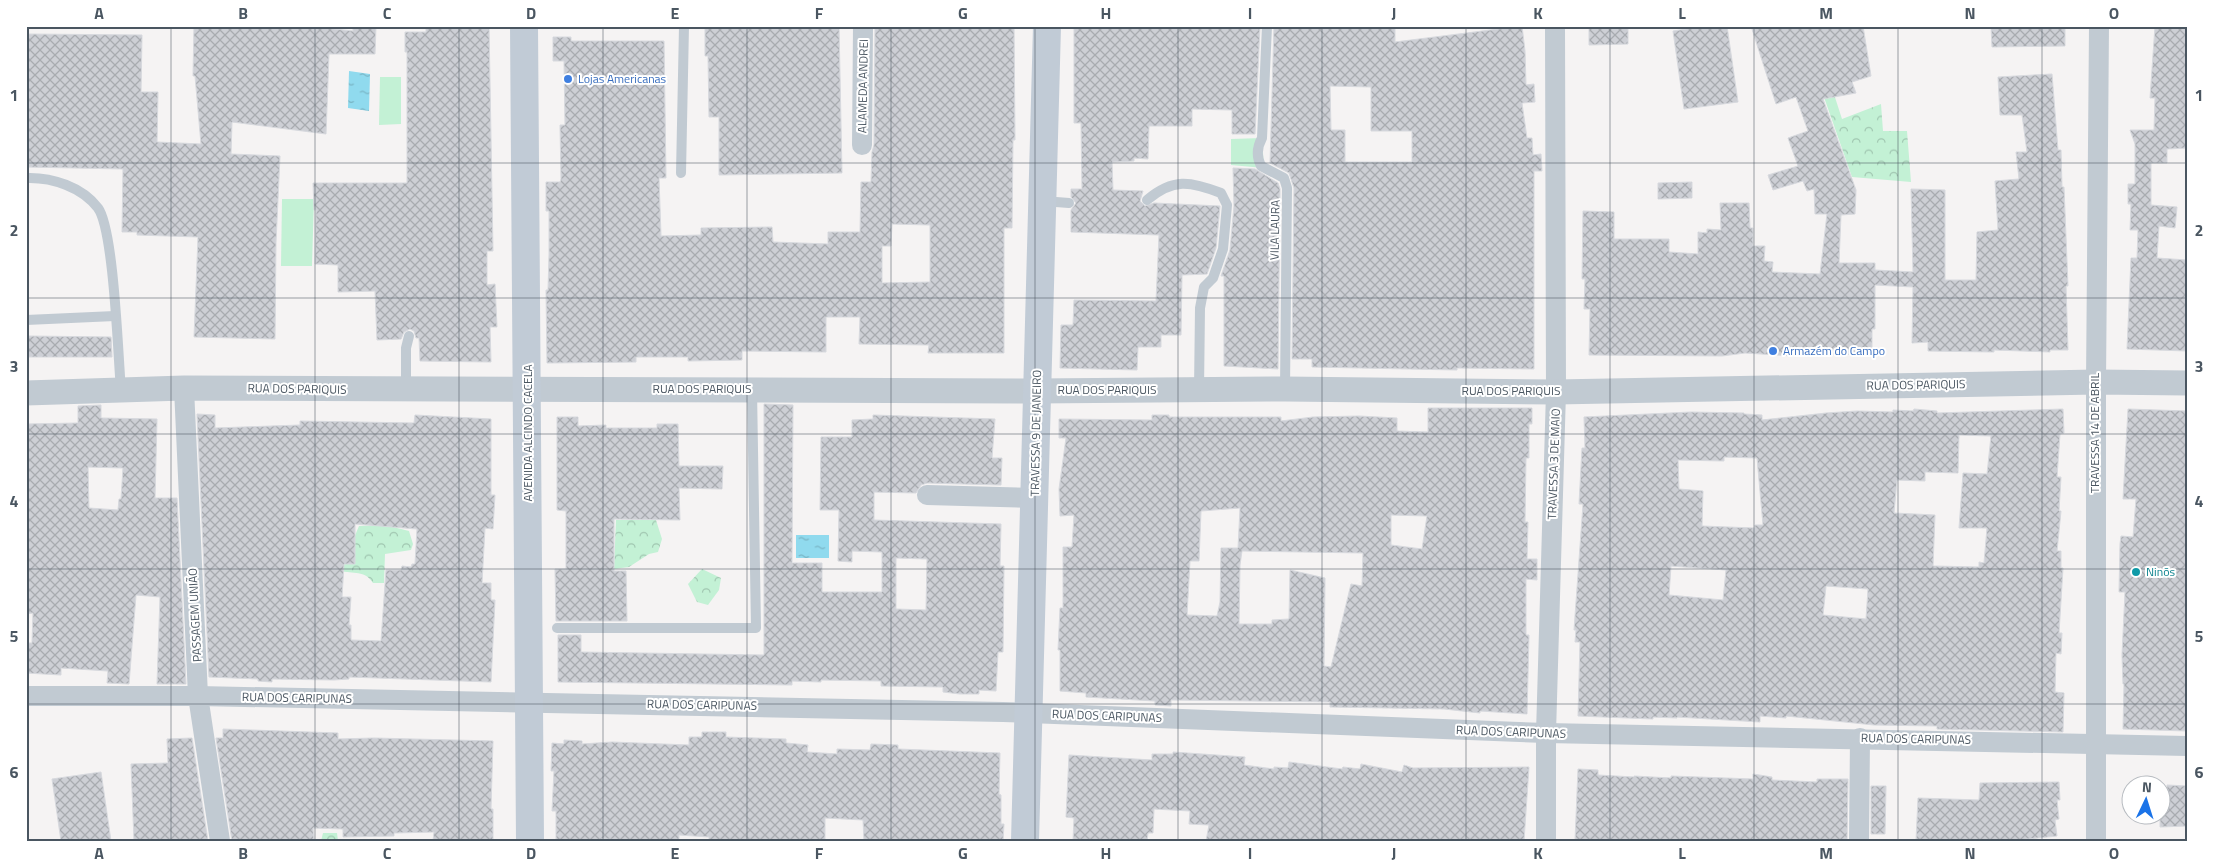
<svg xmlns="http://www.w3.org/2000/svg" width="2213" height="867" viewBox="0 0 2213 867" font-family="'Titillium Web',sans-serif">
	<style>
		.forest { fill: url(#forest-crowns) }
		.park { fill: #c3f1d5 }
		.water { fill: url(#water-ripples) }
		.building { fill: url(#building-cross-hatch); stroke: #d7d9de; fill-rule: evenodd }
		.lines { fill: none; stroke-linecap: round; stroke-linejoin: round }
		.service { stroke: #c1cad2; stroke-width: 10 }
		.minor { stroke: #c1cad2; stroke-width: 20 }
		.tertiary { stroke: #c1cad2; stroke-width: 25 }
		.secondary { stroke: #c1cbd6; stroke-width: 28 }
		.grid { fill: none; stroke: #4a5661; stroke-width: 1; stroke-opacity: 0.55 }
		.shop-dot { fill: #3f7fe0; stroke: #fff; stroke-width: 2 }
		.culture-dot { fill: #0f9aa8; stroke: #fff; stroke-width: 2 }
		.labels { text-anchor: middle; stroke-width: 4; stroke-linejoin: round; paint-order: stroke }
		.shop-label { font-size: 12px; fill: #366cbe; stroke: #fff; text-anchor: start }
		.street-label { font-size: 12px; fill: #4a5661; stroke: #fff }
		.culture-label { font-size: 12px; fill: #0d838f; stroke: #fff; text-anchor: start }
		.neatline { fill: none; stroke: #4a5661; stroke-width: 2 }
		.grid-label { font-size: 16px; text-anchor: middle; font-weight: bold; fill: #4a5661 }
	</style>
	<defs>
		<pattern id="forest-crowns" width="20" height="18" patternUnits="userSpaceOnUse" patternTransform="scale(1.25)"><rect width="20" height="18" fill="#c3f1d5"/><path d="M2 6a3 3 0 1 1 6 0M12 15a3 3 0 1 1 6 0" fill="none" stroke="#a0c6b0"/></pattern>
		<pattern id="water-ripples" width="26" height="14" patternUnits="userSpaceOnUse" patternTransform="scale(1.25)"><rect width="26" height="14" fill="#90daee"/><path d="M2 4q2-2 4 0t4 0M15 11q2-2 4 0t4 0" fill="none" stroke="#78b4c4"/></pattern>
		<pattern id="building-cross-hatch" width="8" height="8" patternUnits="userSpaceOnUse" patternTransform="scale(1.25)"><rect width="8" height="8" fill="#cdcfd5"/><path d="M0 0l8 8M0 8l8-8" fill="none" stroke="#a8abb0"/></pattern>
	</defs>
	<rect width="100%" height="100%" fill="#f5f3f3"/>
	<!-- forest -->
	<g class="forest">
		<polygon points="1799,26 1812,26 1842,119 1881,104 1883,131 1907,131 1911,182 1852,177"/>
		<polygon points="616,520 656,520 662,539 658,552 649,554 629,567 614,569"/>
		<path d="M385,525L409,531L413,544L411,550L385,554L384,583H373C365,570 353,574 340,571L359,526Z"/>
		<polygon points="702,569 721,578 719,590 708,605 697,602 688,584"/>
		<polygon points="323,833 337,833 338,841 321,841"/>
	</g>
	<!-- park -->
	<g class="park">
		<polygon points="380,77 401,77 401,124 379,125"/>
		<polygon points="1262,138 1264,168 1231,165 1231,139"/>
		<polygon points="282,199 314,199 312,266 281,266"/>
	</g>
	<!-- water -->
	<g class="water">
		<polygon points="349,71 370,74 369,111 348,108"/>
		<rect x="796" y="535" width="33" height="23"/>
	</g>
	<!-- building -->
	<g class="building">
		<polygon points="194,26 305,26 353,31 353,26 376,26 375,54 329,54 326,134 232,122 231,154 280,156 276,242 275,339 194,337 198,237 137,235 137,232 122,232 123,169 26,167 26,34 142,35 141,92 158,92 157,142 201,144 195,76 193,76"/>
		<polygon points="426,26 489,26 493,251 487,251 487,285 495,284 497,327 490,327 491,362 420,361 419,338 416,338 414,331 410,329 404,332 401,339 377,340 375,291 338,292 338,265 315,264 316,210 314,210 313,183 407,183 407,52 405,52 405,32 426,32"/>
		<polygon points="705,26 839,26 842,173 719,175 719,117 709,117 708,56 705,56"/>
		<path d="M875,26H1014L1015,140H1013L1012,228H1004V353H928L929,345L859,344L860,317H826V352L742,351V360L688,361V357H636V362L547,363L546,290H548L549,255V211H546V182H560L561,179L560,125H565L564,61H553V37H571V41H664L666,178H659L661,236L701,235V228L772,227L773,242L828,244V232H860L861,182H871L872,152L874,145ZM892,224L930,225V282L882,283V246H891Z"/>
		<polygon points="1074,26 1260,26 1255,134 1232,134 1232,110 1192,109 1192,126 1149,126 1148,159 1134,158 1134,161 1112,162 1113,190 1143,191 1140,201 1145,206 1154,203 1220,206 1216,248 1207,274 1182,275 1181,335 1161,335 1161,347 1138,347 1137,370 1060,368 1061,325 1073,325 1074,300 1156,301 1159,235 1071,232 1071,210 1076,203 1071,197 1071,189 1082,189 1081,123 1074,123"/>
		<path d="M1274,26H1395V42L1522,26L1525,51L1526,85L1534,84L1535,102L1522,103L1527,138H1532L1533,155L1541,154L1542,171H1534V369L1457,368V370L1312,367V359H1292L1294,188L1289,173L1270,163ZM1330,86L1371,87V131H1412V162H1345V130H1331Z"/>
		<polygon points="1589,26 1628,26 1628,44 1589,45"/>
		<polygon points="1707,26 1727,26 1738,102 1684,109 1673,31"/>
		<polygon points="1751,26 1863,26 1871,76 1852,82 1856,93 1823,99 1856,190 1855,214 1841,215 1839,263 1875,263 1875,270 1913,272 1911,189 1945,190 1945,280 1976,280 1977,232 1998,230 1995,181 2019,179 2016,152 2027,152 2022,115 2000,115 1998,77 2052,74 2058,150 2061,150 2062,187 2064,187 2068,286 2066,286 2068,350 2050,350 2050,352 1994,350 1994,352 1928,351 1928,342 1912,343 1913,287 1875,285 1875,329 1872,329 1872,355 1793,353 1793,356 1745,353 1722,356 1589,355 1590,309 1584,309 1585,279 1582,279 1583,211 1614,212 1614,239 1669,239 1669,252 1698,254 1698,232 1707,233 1707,229 1721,230 1720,203 1749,203 1750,228 1753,228 1753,246 1765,246 1764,261 1773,262 1772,272 1820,274 1827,214 1815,214 1814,189 1807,191 1803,181 1773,190 1768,175 1798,166 1788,138 1808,131 1796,97 1776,104"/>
		<polygon points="1991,26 2065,26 2065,46 1992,47"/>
		<polygon points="2155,26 2187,26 2187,148 2167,149 2167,163 2151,163 2151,205 2177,207 2175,228 2159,226 2157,258 2187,260 2187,351 2127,349 2131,258 2137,258 2138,230 2130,230 2131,204 2128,204 2128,184 2135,184 2135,144 2130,130 2154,130 2155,98 2150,98"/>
		<polygon points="1233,168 1255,169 1278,183 1280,189 1278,369 1224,366 1224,276 1221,276 1230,250 1234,206"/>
		<polygon points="1692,182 1692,198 1658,199 1658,183"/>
		<polygon points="28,336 111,337 112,357 28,357"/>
		<path d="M764,404L793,405L792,563H822V592H882V552L852,551V562L838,561L839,510H820L821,437H852V420L873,419V415L995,419L992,458H1002L1001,485L927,483L921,485L916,493L874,492V520L1001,524L1000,566H1004L1003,652H998L996,691L979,690V694H960L943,692V687L881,686V681L821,680V682L792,681V685L558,682V635H581V652L764,655ZM896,558L927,559L926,610L896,609Z"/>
		<path d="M101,405V418L157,419L155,498H177L186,684H157L160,597L136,595L129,684L107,683L108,671L61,668V675L26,673V643H32L33,613L26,614V424L78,423V406ZM88,467L123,468L121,499H119L118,510L89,508Z"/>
		<path d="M1428,408H1532V424H1529V458H1526L1525,522H1528L1527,559H1537V580L1526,579V635H1529L1527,714L1480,711V713L1444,709L1330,707V702L1171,700V706L1155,705V701L1086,697V693L1060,691V650H1058L1060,608H1063V547H1072L1074,515L1060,516L1059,489L1066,438H1059V419L1152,420V415H1169V417H1281V421L1313,417L1359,416L1397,418V431L1428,432ZM1240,508L1238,548H1221L1220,602L1217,616L1187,615L1190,561H1199L1201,511ZM1391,515L1427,516L1422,549L1391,545ZM1242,551L1363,553L1362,586L1351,584L1331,667L1324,666L1325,578L1290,570L1289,619L1272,620V624H1239L1240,565Z"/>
		<path d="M1914,409L1937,411V413L2063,409L2064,433L2060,434L2057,477H2061L2059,511H2061L2057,551H2061V568H2063L2059,633H2062L2061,654L2056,653L2055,692L2064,693L2063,732L1937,729V726L1874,725L1786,716V718L1760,716V722L1677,717V718L1653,717V719L1578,716L1580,642H1575L1576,630H1574L1583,504H1579L1582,448H1585L1584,417L1691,412L1744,413V414L1762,415V420L1826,413L1857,411L1893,412V410L1913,411ZM1959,435L1991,436L1987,474L1963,473L1959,528H1987L1984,563L1979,562V567L1933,566L1935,515L1894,513L1897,480L1925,481V472H1927L1958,473ZM1724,457L1757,458L1763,525H1755L1754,528L1702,526L1703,491L1679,489L1678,460L1724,461ZM1671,566L1726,570L1723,600L1669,595ZM1826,586L1868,589L1866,619L1823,615Z"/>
		<polygon points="2128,409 2187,411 2187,731 2123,729 2124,684 2123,684 2122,655 2125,592 2119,592 2120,544 2121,536 2133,537 2136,499 2123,499"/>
		<path d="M197,414L215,415V428L300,425V421L414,423L415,415L491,419V495H495L493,529L485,528L482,583H491V600H495L491,682L349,677V679L334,680L272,679V682L258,681V679L209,677ZM355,524L417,529L415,564H412L411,567L402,566L401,570H386L381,641L351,640V625H349L351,597H342L344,564H355Z"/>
		<polygon points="557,417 578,417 578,426 606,425 606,428 657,428 657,424 678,424 679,466 723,466 722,489 679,488 680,520 614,519 614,571 626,571 627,621 556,621 555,569 566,569 566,511 557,510"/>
		<polygon points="223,729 338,733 338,739 374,738 493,741 491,809 493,809 493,841 433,841 434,832 394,833 394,836 343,837 343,829 313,828 314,840 232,841 216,738 223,738"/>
		<polygon points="702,732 726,732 726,737 786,739 786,743 808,745 807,752 837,754 837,749 870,750 871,744 898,745 898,749 1000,753 999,794 1001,795 1001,824 1004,824 1003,841 864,841 863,820 825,818 825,841 709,841 709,837 679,835 679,841 601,839 601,841 556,841 556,811 552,811 554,771 551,771 552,743 564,744 564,740 582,741 582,744 612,742 689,745 689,737 702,737"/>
		<polygon points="192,738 208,841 134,841 131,764 168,763 167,739"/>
		<polygon points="1173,752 1245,757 1244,765 1274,769 1274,767 1288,768 1289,762 1342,769 1343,767 1360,769 1361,764 1402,772 1404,765 1413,768 1529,767 1524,841 1206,841 1209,825 1189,824 1190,811 1154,809 1153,833 1148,833 1147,841 1073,841 1074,818 1066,817 1069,755 1152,760 1152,754 1173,754"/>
		<polygon points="1578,769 1598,770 1598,775 1634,777 1634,776 1671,778 1671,776 1753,779 1753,774 1772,777 1772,780 1817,782 1817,779 1848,779 1847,841 1575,841"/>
		<polygon points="101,772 111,841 61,841 52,779"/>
		<polygon points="2059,782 2060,800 2057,800 2059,819 2055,820 2057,836 2009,841 1916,841 1918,798 1979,800 1980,783"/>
		<polygon points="2167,785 2187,786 2187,826 2160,827 2160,792 2167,792"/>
		<polygon points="1871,786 1886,786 1885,834 1871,834"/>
	</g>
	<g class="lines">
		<!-- service -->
		<g class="service">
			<path d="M1267,26L1262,138C1257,147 1256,156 1261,166L1284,178L1287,188L1285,389"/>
			<polyline points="681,173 684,26"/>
			<path d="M26,178C52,177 82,187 98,208C114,230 118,356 121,390"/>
			<path d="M1147,200C1173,178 1190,181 1221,193L1227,205L1223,249L1213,278L1204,287L1200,308L1199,390"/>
			<polyline points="1043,201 1069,203"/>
			<polyline points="26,320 115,316"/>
			<polyline points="406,390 406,348 409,336"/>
			<polyline points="557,628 756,628 752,390"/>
		</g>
		<!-- minor -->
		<g class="minor">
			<polyline points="862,145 863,26"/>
			<polyline points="184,388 198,696 220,841"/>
			<polyline points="927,495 1035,498"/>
			<polyline points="26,696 198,696 1003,712 1546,733 2187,746"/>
			<polyline points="1546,841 1546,733 1556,392 1555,26"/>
			<polyline points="1859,841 1860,738"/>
			<polyline points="2096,841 2096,382 2099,26"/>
		</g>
		<!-- tertiary -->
		<polyline class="tertiary" points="26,393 184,388 1036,391 1285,389 1556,392 2096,382 2187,383"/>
		<!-- secondary -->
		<g class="secondary">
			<polyline points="524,26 530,841"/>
			<polyline points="1025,841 1047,26"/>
		</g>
	</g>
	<!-- grid -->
	<path class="grid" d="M171,26V841M315,26V841M459,26V841M603,26V841M747,26V841M891,26V841M1035,26V841M1178,26V841M1322,26V841M1466,26V841M1610,26V841M1754,26V841M1898,26V841M2042,26V841M26,163H2187M26,298H2187M26,434H2187M26,569H2187M26,704H2187"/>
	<!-- markers -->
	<g class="shop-dot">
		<circle cx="568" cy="79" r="5"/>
		<circle cx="1773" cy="351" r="5"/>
	</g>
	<circle class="culture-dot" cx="2136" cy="572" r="5"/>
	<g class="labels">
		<!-- shop labels -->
		<g class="shop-label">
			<text x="578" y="83">Lojas Americanas</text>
			<text x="1783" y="355">Armazém do Campo</text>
		</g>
		<!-- street labels -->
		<g class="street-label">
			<text transform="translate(863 86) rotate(-89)" y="4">ALAMEDA ANDREI</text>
			<text transform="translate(1275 230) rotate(-89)" y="4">VILA LAURA</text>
			<text transform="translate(1916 385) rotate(-1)" y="4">RUA DOS PARIQUIS</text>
			<text transform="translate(297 389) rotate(1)" y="4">RUA DOS PARIQUIS</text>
			<text x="702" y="393">RUA DOS PARIQUIS</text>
			<text x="1107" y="394">RUA DOS PARIQUIS</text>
			<text x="1511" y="395">RUA DOS PARIQUIS</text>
			<text transform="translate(528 433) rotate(-90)" y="4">AVENIDA ALCINDO CACELA</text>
			<text transform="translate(1036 433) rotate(-89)" y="4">TRAVESSA 9 DE JANEIRO</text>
			<text transform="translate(2095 433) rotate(-90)" y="4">TRAVESSA 14 DE ABRIL</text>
			<text transform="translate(1554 464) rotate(-88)" y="4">TRAVESSA 3 DE MAIO</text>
			<text transform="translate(195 615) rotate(-93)" y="4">PASSAGEM UNIÃO</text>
			<text transform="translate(297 698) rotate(1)" y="4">RUA DOS CARIPUNAS</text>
			<text transform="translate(702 705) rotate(1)" y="4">RUA DOS CARIPUNAS</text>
			<text transform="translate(1107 716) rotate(2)" y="4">RUA DOS CARIPUNAS</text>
			<text transform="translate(1511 732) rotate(2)" y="4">RUA DOS CARIPUNAS</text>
			<text transform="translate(1916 739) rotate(1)" y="4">RUA DOS CARIPUNAS</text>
		</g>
		<!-- culture labels -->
		<g class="culture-label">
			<text x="2146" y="576">Ninõs</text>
		</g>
	</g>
	<!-- border -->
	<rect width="2213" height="867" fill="none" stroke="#ffffff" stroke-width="55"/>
	<!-- north arrow -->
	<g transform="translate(2146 800) rotate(4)"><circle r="24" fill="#ffffff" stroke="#b7bbc0"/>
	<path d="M0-4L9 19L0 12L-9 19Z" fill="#1a73e8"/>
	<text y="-8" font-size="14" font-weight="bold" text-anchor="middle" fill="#4a5661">N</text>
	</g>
	<rect x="28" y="28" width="2158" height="812" class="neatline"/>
	<g class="grid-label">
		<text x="99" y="19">A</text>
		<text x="243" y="19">B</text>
		<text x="387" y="19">C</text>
		<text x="531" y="19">D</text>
		<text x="675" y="19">E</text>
		<text x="819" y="19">F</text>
		<text x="963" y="19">G</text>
		<text x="1106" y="19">H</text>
		<text x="1250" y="19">I</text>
		<text x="1394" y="19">J</text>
		<text x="1538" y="19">K</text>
		<text x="1682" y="19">L</text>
		<text x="1826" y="19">M</text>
		<text x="1970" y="19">N</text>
		<text x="2114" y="19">O</text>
		<text x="14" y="101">1</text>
		<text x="2199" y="101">1</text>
		<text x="14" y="236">2</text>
		<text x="2199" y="236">2</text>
		<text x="14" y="372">3</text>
		<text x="2199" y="372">3</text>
		<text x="14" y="507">4</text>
		<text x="2199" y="507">4</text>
		<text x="14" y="642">5</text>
		<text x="2199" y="642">5</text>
		<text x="14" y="778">6</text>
		<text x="2199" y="778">6</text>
		<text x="99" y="859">A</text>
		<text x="243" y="859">B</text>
		<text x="387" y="859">C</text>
		<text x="531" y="859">D</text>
		<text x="675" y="859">E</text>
		<text x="819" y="859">F</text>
		<text x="963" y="859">G</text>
		<text x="1106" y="859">H</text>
		<text x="1250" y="859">I</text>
		<text x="1394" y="859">J</text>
		<text x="1538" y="859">K</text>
		<text x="1682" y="859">L</text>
		<text x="1826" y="859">M</text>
		<text x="1970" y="859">N</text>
		<text x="2114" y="859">O</text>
	</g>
</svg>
